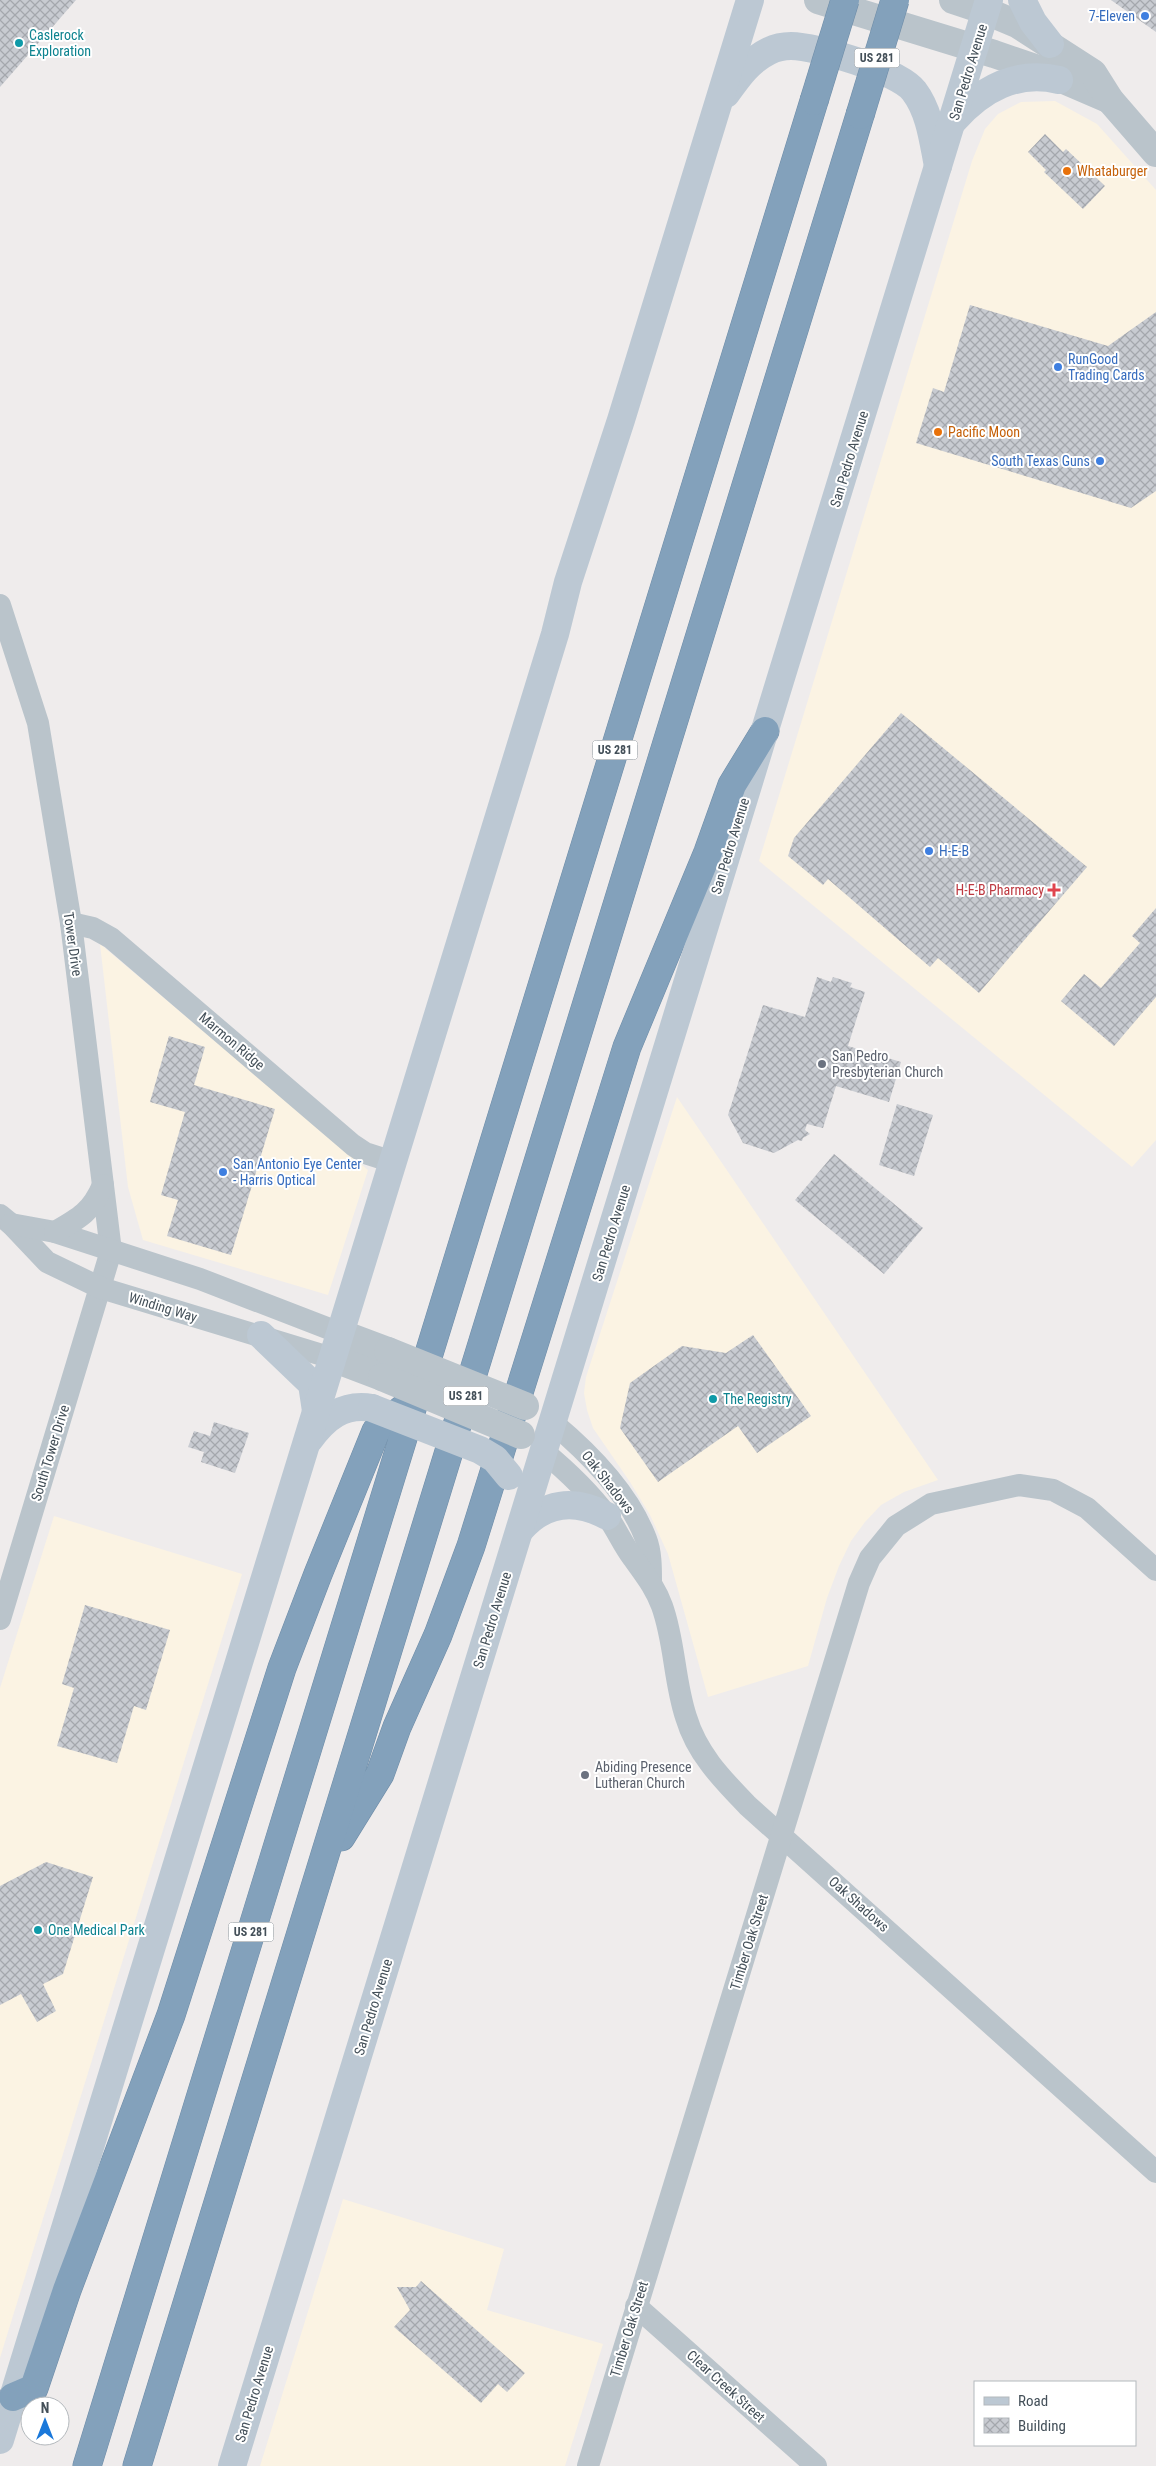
<svg xmlns="http://www.w3.org/2000/svg" width="1156" height="2466" viewBox="0 0 1156 2466" font-family="'Roboto Condensed',sans-serif">
	<style>
		.commercial { fill: #fbf3e3 }
		.building { fill: url(#building-cross-hatch) }
		.lines { fill: none; stroke-linecap: round; stroke-linejoin: round }
		.motorway-casing { stroke: #6e8ca7; stroke-width: 29 }
		.minor { stroke: #bac4cb; stroke-width: 22 }
		.tertiary { stroke: #bac4cb; stroke-width: 28 }
		.secondary { stroke: #bcc8d3; stroke-width: 28 }
		.motorway { stroke: #83a1bb; stroke-width: 28 }
		.motorway-bridge-casing { stroke: #6e8ca7; stroke-width: 29; stroke-linecap: butt }
		.tertiary-bridge { stroke: #bac4cb; stroke-width: 28 }
		.secondary-bridge { stroke: #bcc8d3; stroke-width: 28 }
		.motorway-bridge { stroke: #83a1bb; stroke-width: 28 }
		.shop-dot { fill: #3f7fe0; stroke: #fff; stroke-width: 2 }
		.culture-dot { fill: #0f9aa8; stroke: #fff; stroke-width: 2 }
		.food-dot { fill: #e8710a; stroke: #fff; stroke-width: 2 }
		.health-dot { fill: #e0444e; stroke: #fff; stroke-width: 2 }
		.worship-dot { fill: #6b7280; stroke: #fff; stroke-width: 2 }
		.labels { text-anchor: middle; stroke-width: 4; stroke-linejoin: round; paint-order: stroke }
		.shield { fill: #fff; stroke: #7c848b; stroke-width: 1 }
		.shield-label { font-size: 12px; font-weight: bold; fill: #445059 }
		.shop-label { font-size: 14px; fill: #366cbe; stroke: #fff; text-anchor: start }
		.culture-label { font-size: 14px; fill: #0d838f; stroke: #fff; text-anchor: start }
		.street-label { font-size: 14px; fill: #445059; stroke: #fff }
		.food-label { font-size: 14px; fill: #c56008; stroke: #fff; text-anchor: start }
		.health-label { font-size: 14px; fill: #be3a42; stroke: #fff; text-anchor: end }
		.worship-label { font-size: 14px; fill: #5b616d; stroke: #fff; text-anchor: start }
	</style>
	<defs>
		<pattern id="building-cross-hatch" width="8" height="8" patternUnits="userSpaceOnUse" patternTransform="scale(1.25)"><rect width="8" height="8" fill="#c8cbd1"/><path d="M0 0l8 8M0 8l8-8" fill="none" stroke="#a4a7ad"/></pattern>
	</defs>
	<rect width="100%" height="100%" fill="#efecec"/>
	<!-- commercial -->
	<g class="commercial">
		<polygon points="1055,101 1097,124 1156,190 1156,1140 1132,1167 759,861 972,161 985,129 998,114 1021,102"/>
		<polygon points="100,944 368,1170 328,1295 143,1240 128,1187"/>
		<polygon points="677,1097 938,1480 904,1492 881,1505 865,1522 851,1541 839,1566 827,1598 808,1666 708,1697 668,1554 650,1515 630,1482 593,1428 587,1410 584,1393 586,1377"/>
		<polygon points="54,1516 242,1574 0,2358 0,1688"/>
		<polygon points="343,2199 504,2249 487,2310 603,2344 565,2466 260,2466"/>
	</g>
	<!-- building -->
	<g class="building">
		<polygon points="0,0 76,0 0,87"/>
		<polygon points="1111,0 1156,0 1156,32"/>
		<polygon points="1045,134 1063,152 1066,149 1105,186 1083,209 1044,172 1046,170 1028,152"/>
		<polygon points="970,305 1108,346 1156,312 1156,491 1131,508 916,443 933,388 944,392"/>
		<polygon points="901,713 1087,867 979,993 938,958 930,967 828,879 823,885 788,856 794,838"/>
		<polygon points="1156,908 1156,997 1114,1046 1061,1001 1084,974 1101,988 1140,943 1132,936"/>
		<polygon points="817,977 831,982 833,977 852,983 850,987 865,992 848,1046 901,1062 889,1102 836,1086 823,1128 807,1124 805,1130 810,1134 803,1138 802,1141 798,1140 774,1153 743,1143 728,1115 763,1005 805,1017"/>
		<polygon points="169,1036 205,1047 194,1085 275,1109 231,1255 167,1236 178,1200 161,1195 185,1112 150,1102"/>
		<polygon points="897,1104 933,1115 914,1176 879,1165"/>
		<polygon points="834,1154 923,1228 884,1274 795,1200"/>
		<polygon points="753,1335 811,1416 757,1453 738,1426 658,1482 620,1428 630,1383 682,1346 726,1353"/>
		<polygon points="214,1422 249,1433 235,1473 201,1462 204,1452 188,1447 194,1431 210,1436"/>
		<polygon points="85,1605 170,1630 146,1710 134,1706 117,1763 57,1746 74,1688 62,1684"/>
		<polygon points="46,1862 93,1877 63,1974 43,1984 56,2011 37,2022 21,1994 0,2005 0,1886"/>
		<polygon points="421,2281 525,2373 507,2392 498,2384 481,2403 394,2327 410,2310 397,2287 416,2287"/>
	</g>
	<g class="lines">
		<!-- motorway casing -->
		<g class="motorway-casing">
			<g id="motorway">
				<polyline points="341,1837 380,1774 397,1727 438,1635 471,1546 627,1047 708,852 732,785 765,731"/>
				<polyline points="13,2397 34,2388 67,2290 171,2015 282,1668 318,1574 376,1431 410,1403"/>
				<polyline points="87,2466 814,101"/>
				<polyline points="137,2466 860,115"/>
			</g>
		</g>
		<!-- minor -->
		<g class="minor">
			<polyline points="0,605 38,723 71,923 111,1251 0,1619"/>
			<polyline points="71,923 93,928 111,938 353,1145 365,1153 393,1162"/>
			<polyline points="0,1215 11,1224 47,1262 101,1288 332,1358"/>
			<polyline points="11,1224 55,1232 200,1279 340,1333"/>
			<path d="M55,1232C80,1218 92,1211 103,1185"/>
			<path d="M553,1423C589,1453 629,1494 646,1539C651,1552 651,1567 651,1581"/>
			<path d="M544,1452C567,1471 589,1492 607,1516C617,1530 623,1545 633,1558C645,1575 655,1587 662,1606C675,1642 674,1681 686,1717C697,1754 722,1779 748,1806L1156,2172"/>
			<polyline points="636,2306 816,2466"/>
			<polyline points="588,2466 859,1583 870,1558 896,1526 931,1504 1019,1485 1053,1490 1087,1508 1156,1570"/>
		</g>
		<!-- tertiary -->
		<g class="tertiary">
			<polyline points="818,0 994,54 1038,69 1110,100"/>
			<polyline points="953,0 986,11 1017,24 1093,73 1110,100 1156,153"/>
			<polyline points="340,1333 388,1351"/>
			<polyline points="332,1358 382,1377"/>
		</g>
		<!-- secondary -->
		<g class="secondary">
			<polyline points="1022,0 1033,22 1050,44"/>
			<path d="M726,94C738,77 750,60 769,51C775,48 784,46 791,46C816,46 899,71 914,91C930,112 933,141 938,166"/>
			<path d="M954,120C982,89 1016,70 1059,80"/>
			<polyline points="261,1335 312,1384 316,1411"/>
			<path d="M309,1440C325,1418 343,1403 372,1408"/>
			<path d="M520,1530C544,1502 574,1498 607,1516"/>
			<polyline points="0,2440 555,634 568,582 621,420 750,0"/>
			<polyline points="232,2466 989,0"/>
		</g>
		<!-- motorway -->
		<use href="#motorway" class="motorway"/>
		<!-- motorway-bridge casing -->
		<g class="motorway-bridge-casing">
			<g id="motorway-bridge">
				<polyline points="814,101 845,0"/>
				<polyline points="860,115 895,0"/>
			</g>
		</g>
		<!-- tertiary-bridge -->
		<g class="tertiary-bridge">
			<polyline points="388,1351 525,1406"/>
			<polyline points="382,1377 521,1435"/>
		</g>
		<!-- secondary-bridge -->
		<polyline class="secondary-bridge" points="372,1408 480,1450 495,1459 509,1476"/>
		<!-- motorway-bridge -->
		<use href="#motorway-bridge" class="motorway-bridge"/>
	</g>
	<!-- markers -->
	<g class="shop-dot">
		<circle cx="1145" cy="16" r="5"/>
		<circle cx="1058" cy="367" r="5"/>
		<circle cx="1100" cy="461" r="5"/>
		<circle cx="929" cy="851" r="5"/>
		<circle cx="223" cy="1172" r="5"/>
	</g>
	<g class="culture-dot">
		<circle cx="19" cy="43" r="5"/>
		<circle cx="713" cy="1399" r="5"/>
		<circle cx="38" cy="1930" r="5"/>
	</g>
	<g class="food-dot">
		<circle cx="1067" cy="171" r="5"/>
		<circle cx="938" cy="432" r="5"/>
	</g>
	<path class="health-dot" d="M1051.5 882.5h5v5h5v5h-5v5h-5v-5h-5v-5h5z"/>
	<g class="worship-dot">
		<circle cx="822" cy="1064" r="5"/>
		<circle cx="585" cy="1775" r="5"/>
	</g>
	<g class="labels">
		<!-- shield labels -->
		<g class="shield">
			<rect x="854.5" y="48.5" width="45" height="19" rx="4"/>
			<rect x="592.5" y="740.5" width="45" height="19" rx="4"/>
			<rect x="443.5" y="1386.5" width="45" height="19" rx="4"/>
			<rect x="228.5" y="1922.5" width="45" height="19" rx="4"/>
		</g>
		<g class="shield-label">
			<text x="877" y="62">US 281</text>
			<text x="615" y="754">US 281</text>
			<text x="466" y="1400">US 281</text>
			<text x="251" y="1936">US 281</text>
		</g>
		<!-- shop labels -->
		<g class="shop-label">
			<text x="1135" y="21" text-anchor="end">7-Eleven</text>
			<text x="1068" y="364">RunGood<tspan x="1068" dy="16">Trading Cards</tspan></text>
			<text x="1090" y="466" text-anchor="end">South Texas Guns</text>
			<text x="939" y="856">H-E-B</text>
			<text x="233" y="1169">San Antonio Eye Center<tspan x="233" dy="16">- Harris Optical</tspan></text>
		</g>
		<!-- culture labels -->
		<g class="culture-label">
			<text x="29" y="40">Caslerock<tspan x="29" dy="16">Exploration</tspan></text>
			<text x="723" y="1404">The Registry</text>
			<text x="48" y="1935">One Medical Park</text>
		</g>
		<!-- street labels -->
		<g class="street-label">
			<text transform="translate(968 72) rotate(-73)" y="5">San Pedro Avenue</text>
			<text transform="translate(849 459) rotate(-73)" y="5">San Pedro Avenue</text>
			<text transform="translate(730 846) rotate(-73)" y="5">San Pedro Avenue</text>
			<text transform="translate(73 944) rotate(82)" y="5">Tower Drive</text>
			<text transform="translate(232 1041) rotate(40)" y="5">Marmon Ridge</text>
			<text transform="translate(611 1233) rotate(-73)" y="5">San Pedro Avenue</text>
			<text transform="translate(163 1307) rotate(17)" y="5">Winding Way</text>
			<text transform="translate(50 1453) rotate(-73)" y="5">South Tower Drive</text>
			<text transform="translate(608 1482) rotate(52)" y="5">Oak Shadows</text>
			<text transform="translate(492 1620) rotate(-73)" y="5">San Pedro Avenue</text>
			<text transform="translate(859 1904) rotate(42)" y="5">Oak Shadows</text>
			<text transform="translate(749 1942) rotate(-73)" y="5">Timber Oak Street</text>
			<text transform="translate(373 2007) rotate(-73)" y="5">San Pedro Avenue</text>
			<text transform="translate(629 2329) rotate(-73)" y="5">Timber Oak Street</text>
			<text transform="translate(726 2386) rotate(42)" y="5">Clear Creek Street</text>
			<text transform="translate(254 2394) rotate(-73)" y="5">San Pedro Avenue</text>
		</g>
		<!-- food labels -->
		<g class="food-label">
			<text x="1077" y="176">Whataburger</text>
			<text x="948" y="437">Pacific Moon</text>
		</g>
		<!-- health labels -->
		<g class="health-label">
			<text x="1044" y="895">H-E-B Pharmacy</text>
		</g>
		<!-- worship labels -->
		<g class="worship-label">
			<text x="832" y="1061">San Pedro<tspan x="832" dy="16">Presbyterian Church</tspan></text>
			<text x="595" y="1772">Abiding Presence<tspan x="595" dy="16">Lutheran Church</tspan></text>
		</g>
	</g>
	<!-- legend -->
	<rect x="974" y="2381" width="162" height="65" fill="#ffffff" stroke="#b4b9bd"/>
	<rect x="984" y="2397" width="25" height="8" fill="#bcc8d3" stroke="#b4b9bd"/>
	<text x="1018" y="2406" font-size="15" fill="#445059">Road</text>
	<rect x="984" y="2418" width="25" height="15" fill="url(#building-cross-hatch)" stroke="#b4b9bd"/>
	<text x="1018" y="2431" font-size="15" fill="#445059">Building</text>
	<!-- north arrow -->
	<g transform="translate(45 2421)"><circle r="24" fill="#ffffff" stroke="#b4b9bd"/>
	<path d="M0-4L9 19L0 12L-9 19Z" fill="#1a78da"/>
	<text y="-8" font-size="14" font-weight="bold" text-anchor="middle" fill="#445059">N</text>
	</g>
</svg>
